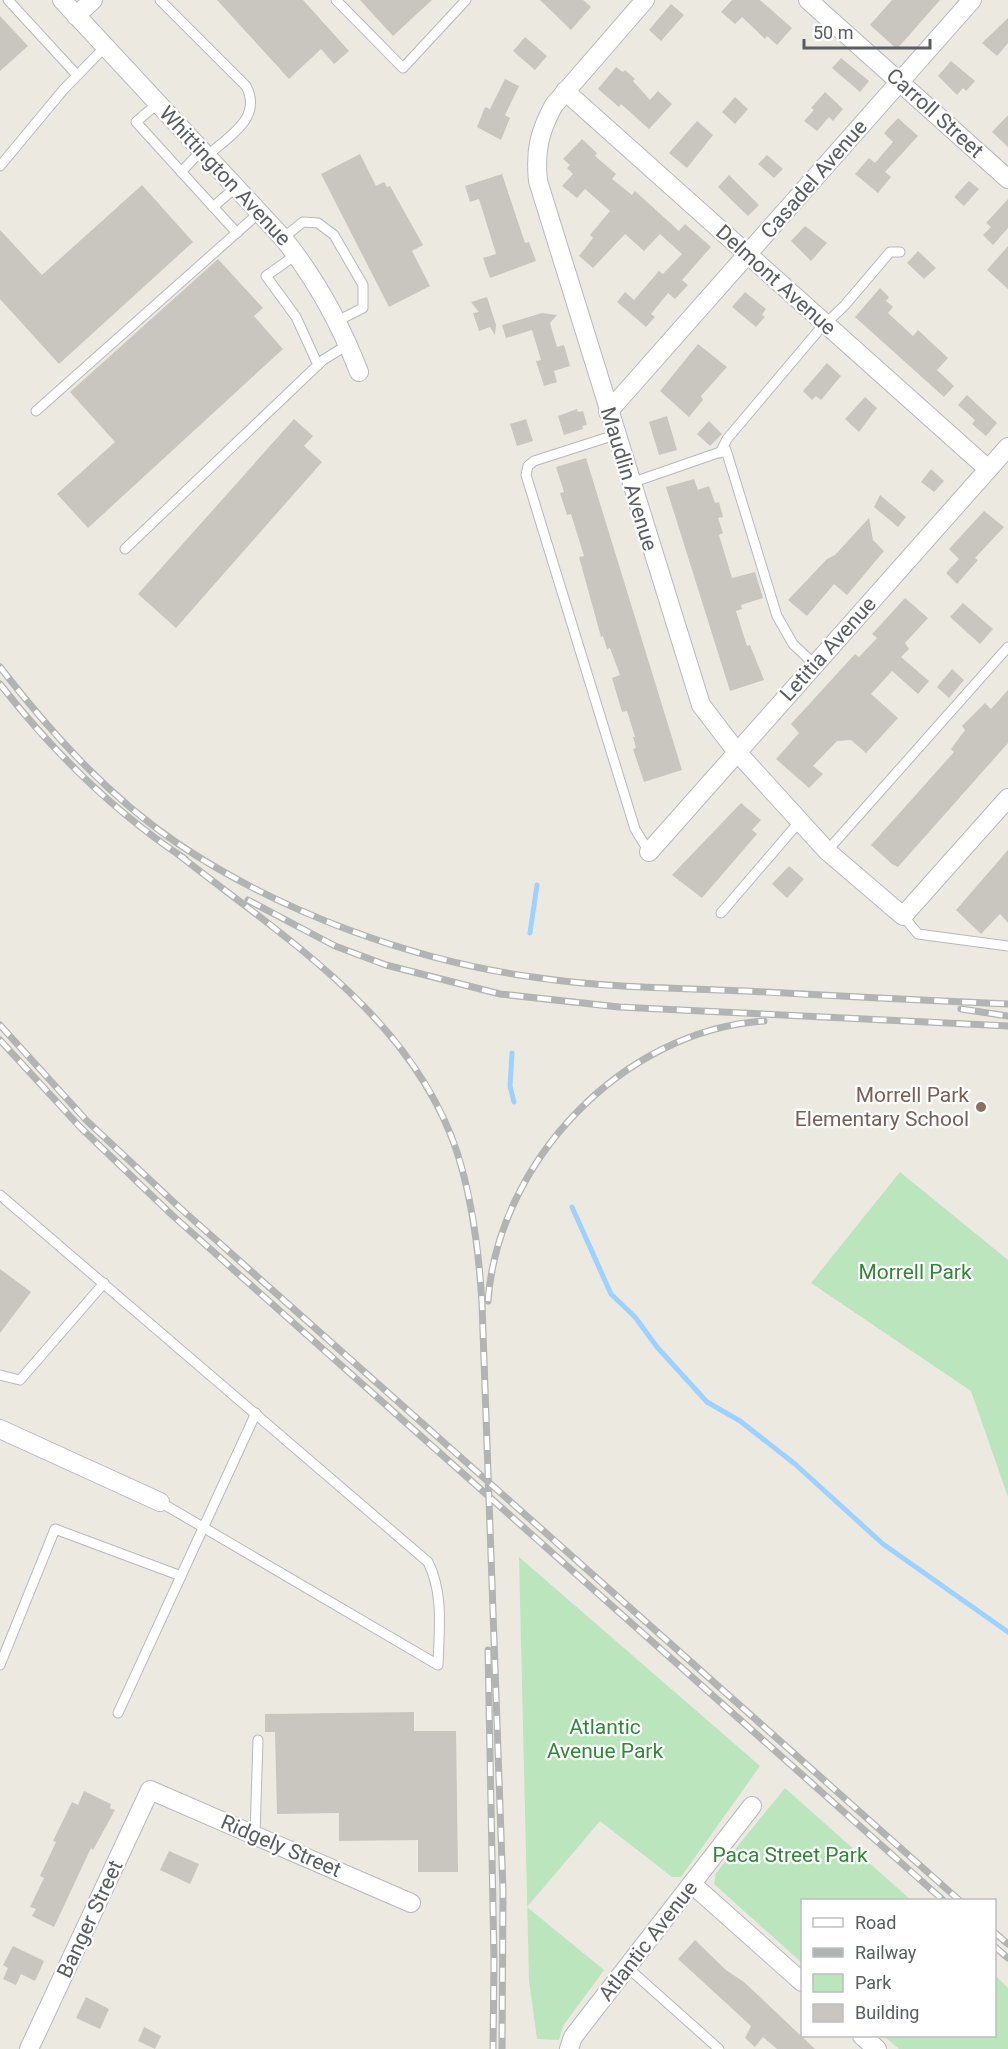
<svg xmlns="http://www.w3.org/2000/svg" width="1008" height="2049" viewBox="0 0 1008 2049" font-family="Roboto,sans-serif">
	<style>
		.green { fill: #bbe5bc }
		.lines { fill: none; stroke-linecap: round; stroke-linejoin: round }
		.stream { stroke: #9dd1ff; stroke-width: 5 }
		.building { fill: #c9c6bf }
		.lane-casing { stroke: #b6b8bd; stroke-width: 11 }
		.street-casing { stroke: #b6b8bd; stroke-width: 20 }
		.lane { stroke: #fff; stroke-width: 9 }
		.street { stroke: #fff; stroke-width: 18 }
		.rail-casing { stroke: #b2b3b3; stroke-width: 7 }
		.rail { stroke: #fff; stroke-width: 4.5; stroke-dasharray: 14; stroke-linecap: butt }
		.education-dot { fill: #8d6e63; stroke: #fff; stroke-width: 2 }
		.labels { text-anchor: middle; stroke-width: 4.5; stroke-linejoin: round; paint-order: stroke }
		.street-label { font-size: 21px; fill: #595c61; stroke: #fff }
		.education-label { font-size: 21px; fill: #785e54; stroke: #fff; text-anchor: end }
		.park-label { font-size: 21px; fill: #338639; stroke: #fff }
	</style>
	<rect width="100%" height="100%" fill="#eceae0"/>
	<!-- green -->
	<g class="green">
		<polygon points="900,1172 1008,1260 1008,1497 971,1391 811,1283"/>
		<polygon points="519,1557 760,1766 681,1877 672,1877 600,1821 527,1907 604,1970 563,2026 559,2040 537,2039 529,1981"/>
		<polygon points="785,1788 911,1900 802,1900 802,1963 714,1884 716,1873"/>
		<polygon points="995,1975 1008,1988 1008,2049 899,2049 884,2036 994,2036"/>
	</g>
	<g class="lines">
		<!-- stream -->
		<g class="stream">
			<polyline points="530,933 537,885"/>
			<polyline points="512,1053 510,1086 514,1102"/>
			<polyline points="572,1207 611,1294 635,1317 657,1347 707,1402 740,1421 795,1464 883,1544 1008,1632"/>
		</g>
	</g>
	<!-- building -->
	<g class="building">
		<polygon points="217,0 303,0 349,51 334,64 321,49 289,79"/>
		<polygon points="360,0 432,0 393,36"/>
		<polygon points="540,0 583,0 591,7 571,30"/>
		<polygon points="732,0 760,0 792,28 777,45 767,36 765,39 742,17 735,24 721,12"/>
		<polygon points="892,0 940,0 897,49 870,25"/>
		<polygon points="671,4 684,15 661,41 649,30"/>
		<polygon points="0,16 28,46 0,71"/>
		<polygon points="1008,18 1008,43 997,56 982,43"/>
		<polygon points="525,37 547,56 535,70 513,51"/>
		<polygon points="841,58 869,81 860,92 832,68"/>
		<polygon points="951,61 975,81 966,91 963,88 957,95 938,76"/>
		<polygon points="616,67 623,72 625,70 635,79 633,81 650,100 658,91 672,104 649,129 621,104 619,107 598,89"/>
		<polygon points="505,79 519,86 505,115 510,118 501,140 477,127 485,107 490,109"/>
		<polygon points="825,92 843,109 833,121 829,117 817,131 804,121 814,110 811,108"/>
		<polygon points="735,97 748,109 735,124 722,112"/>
		<polygon points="1008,115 1008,147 992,132"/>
		<polygon points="898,118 918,136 885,172 891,177 878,193 855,174 869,158 875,163 893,142 884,133"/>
		<polygon points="697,121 713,135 687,168 669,153"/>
		<polygon points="582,139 597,153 595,156 616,174 612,179 632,195 635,191 679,231 685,224 711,247 682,280 688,285 675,299 668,293 651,314 655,317 646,327 617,302 625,292 634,300 659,271 663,274 682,254 660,234 644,251 625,234 593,268 579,256 593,238 590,235 610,211 585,189 577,198 562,186 573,174 567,168 570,165 563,159"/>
		<polygon points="360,154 376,186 384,182 387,187 390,186 423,245 412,251 430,286 389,307 321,174"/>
		<polygon points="767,155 783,169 774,178 758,164"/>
		<polygon points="502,174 525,243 529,242 536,261 490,278 483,258 496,254 479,199 470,202 465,186"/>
		<polygon points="729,175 759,205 748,216 718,187"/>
		<polygon points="969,181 979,189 964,206 954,197"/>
		<polygon points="142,185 193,242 59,364 0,299 0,230 42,275"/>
		<polygon points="1008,199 1008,228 993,245 983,235 991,227 986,223"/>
		<polygon points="805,226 827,243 811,261 791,241"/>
		<polygon points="1008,246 1008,289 987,270"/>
		<polygon points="918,251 936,268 924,279 907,263"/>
		<polygon points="218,259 263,308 254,316 283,349 88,528 57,494 115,442 70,392"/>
		<polygon points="880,288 889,297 886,301 893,307 888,313 913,336 918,330 948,358 937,370 954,386 944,397 855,317"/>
		<polygon points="745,292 766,309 762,315 765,317 756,327 732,307"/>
		<polygon points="487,297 496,325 495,335 490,327 479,331 473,313 479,312 471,302"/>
		<polygon points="542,313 557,315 550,323 557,347 564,345 570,366 554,371 557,382 544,386 536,361 541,360 532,330 506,338 502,325"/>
		<polygon points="698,344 727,367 701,396 703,400 689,417 660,391"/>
		<polygon points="827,363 841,376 821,400 816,396 812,400 803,391"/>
		<polygon points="967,395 997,423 986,436 972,424 975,420 958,405"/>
		<polygon points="865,397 877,408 859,432 845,419"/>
		<polygon points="577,409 578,412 583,411 587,425 582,426 583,429 564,435 558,416"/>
		<polygon points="667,416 677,450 659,455 649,422"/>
		<polygon points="294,419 313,436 304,446 322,462 176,628 138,594"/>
		<polygon points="526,419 533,441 517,446 510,424"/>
		<polygon points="709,421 722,434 710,446 697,434"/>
		<polygon points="586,458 682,770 644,782 633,749 636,748 633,737 635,737 627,711 622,712 612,678 620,675 610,648 607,649 603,636 601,637 579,557 584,556 571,514 567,515 560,493 564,492 556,467"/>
		<polygon points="931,469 944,481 934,492 921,482"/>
		<polygon points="694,479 698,490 709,486 715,503 719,502 723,517 718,518 723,533 719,535 732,578 755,572 763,598 741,605 742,609 736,611 747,646 750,645 764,680 730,691 666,487"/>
		<polygon points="880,495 906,517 898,527 874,507"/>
		<polygon points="984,511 1004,527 975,558 978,560 957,584 946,573 959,559 949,549"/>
		<polygon points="869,518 873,540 884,551 847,595 834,584 807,616 788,600 827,559 835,555"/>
		<polygon points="905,598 928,618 905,643 909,649 901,657 929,681 918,694 892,671 871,694 898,718 866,753 851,740 837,741 813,766 823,774 809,788 776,759 799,733 791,724 855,654 859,657 877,638 872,634"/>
		<polygon points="963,603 993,629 980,644 950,617"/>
		<polygon points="952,669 964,680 949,698 937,687"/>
		<polygon points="1008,690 1008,743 898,867 892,864 871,845 954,752 951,749 965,730 962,726 985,703 991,709"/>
		<polygon points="741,803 761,820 752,830 757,834 702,898 672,875"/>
		<polygon points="1008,850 1008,923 1000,914 981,934 956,910"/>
		<polygon points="789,866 804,879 787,898 772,884"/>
		<polygon points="0,1269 31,1292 0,1333"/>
		<polygon points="414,1712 414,1731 456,1731 458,1872 418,1872 418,1840 339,1841 339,1813 277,1814 275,1732 265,1732 265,1714"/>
		<polygon points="84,1791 111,1804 110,1808 115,1810 93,1850 91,1848 54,1927 32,1916 36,1909 30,1907 44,1878 40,1876 56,1842 53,1841 72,1802 78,1805"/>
		<polygon points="169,1851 199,1864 190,1884 160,1870"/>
		<polygon points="695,1940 726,1970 744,1982 815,2049 777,2049 763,2037 755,2047 745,2038 751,2026 678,1959"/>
		<polygon points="13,1946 44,1961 35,1981 21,1974 16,1985 3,1979 8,1968 3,1965"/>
		<polygon points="86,1997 109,2009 100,2029 76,2018"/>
		<polygon points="144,2027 161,2036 155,2049 138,2041"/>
	</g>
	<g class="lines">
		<!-- lane casing -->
		<g class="lane-casing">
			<g id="lane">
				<polyline points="8,0 77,75"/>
				<path d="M160,0L246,86C263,118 229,136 207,156"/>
				<polyline points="336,0 403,68 466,0"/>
				<polyline points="158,103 136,122 237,233"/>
				<polyline points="0,166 64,89 105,47"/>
				<polyline points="181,172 202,150"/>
				<polyline points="213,207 236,187"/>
				<polyline points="283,238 303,222 318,223 334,235 363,285 363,308 337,321"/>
				<polyline points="297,254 266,276 296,317 318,365"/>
				<polyline points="36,411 260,212"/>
				<polyline points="615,435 534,461 528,466 526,475 635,829 649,852"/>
				<polyline points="720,453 727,439 819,330 845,305 890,252 900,252"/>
				<polyline points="631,483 726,450 777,616 793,644 815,665"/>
				<polyline points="125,549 323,360 349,344"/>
				<polyline points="827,851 1008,647"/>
				<polyline points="721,913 800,821"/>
				<polyline points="903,916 918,934 1008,946"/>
				<path d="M0,1195L428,1562C444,1594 439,1630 438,1665L160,1502"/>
				<polyline points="0,1375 20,1380 104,1283"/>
				<polyline points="0,1665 55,1529 181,1576"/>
				<polyline points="118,1713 256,1413"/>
				<polyline points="255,1835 258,1740"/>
				<polyline points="627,1967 719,2049"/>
			</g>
		</g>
		<!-- street casing -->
		<g class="street-casing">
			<g id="street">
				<path d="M62,0L283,238C316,279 340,323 359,372"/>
				<path d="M645,0L554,105C539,132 535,151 538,181L701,705L737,752L827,851L903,916L1008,798"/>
				<polyline points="808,0 1008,179"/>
				<polyline points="76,16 93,0"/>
				<polyline points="565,91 988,469"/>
				<polyline points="608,412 972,0"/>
				<polyline points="649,852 1008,447"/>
				<polyline points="0,1429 160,1502"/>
				<polyline points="692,1884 802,1982"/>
				<polyline points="862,2036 877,2049"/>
				<polyline points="29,2049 150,1790 411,1903"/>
				<polyline points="569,2049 573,2037 752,1806"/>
			</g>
		</g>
		<!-- lane -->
		<use href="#lane" class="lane"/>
		<!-- street -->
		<use href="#street" class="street"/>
		<!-- rail casing -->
		<g class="rail-casing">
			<g id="rail">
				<path d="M0,667C51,733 108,796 177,843C281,913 416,962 540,978C608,988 678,988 746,991C833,996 921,1000 1008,1004"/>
				<path d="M0,684C53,752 113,811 185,859"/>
				<path d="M179,855C286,939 412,1017 457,1152C473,1202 479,1252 482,1304L503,1891L502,2049"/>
				<polyline points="248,900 335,946 386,965 500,994 619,1007 1008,1026"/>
				<polyline points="961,1009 1008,1016"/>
				<polyline points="0,1025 87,1121 180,1208 959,1900"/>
				<polyline points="0,1040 80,1127 172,1215 943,1900"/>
				<path d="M488,1301C498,1162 623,1030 764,1021"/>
				<polyline points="488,1650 494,1960 493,2049"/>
				<polyline points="994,1932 1008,1944"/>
				<polyline points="994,1946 1008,1958"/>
			</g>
		</g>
		<!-- rail -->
		<use href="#rail" class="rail"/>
	</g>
	<!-- markers -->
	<circle class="education-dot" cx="981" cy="1107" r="6"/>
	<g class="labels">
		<!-- street labels -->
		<g class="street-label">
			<text transform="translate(935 113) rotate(42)" y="7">Carroll Street</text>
			<text transform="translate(225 176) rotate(47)" y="7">Whittington Avenue</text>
			<text transform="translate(814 179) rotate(-49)" y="7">Casadel Avenue</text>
			<text transform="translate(776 280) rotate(42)" y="7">Delmont Avenue</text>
			<text transform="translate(629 479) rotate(73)" y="7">Maudlin Avenue</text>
			<text transform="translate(828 649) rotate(-48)" y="7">Letitia Avenue</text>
			<text transform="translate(281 1846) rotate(23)" y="7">Ridgely Street</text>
			<text transform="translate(90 1919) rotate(-65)" y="7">Banger Street</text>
			<text transform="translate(648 1941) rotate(-52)" y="7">Atlantic Avenue</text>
		</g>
		<!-- education labels -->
		<g class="education-label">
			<text x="969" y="1102">Morrell Park<tspan x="969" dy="24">Elementary School</tspan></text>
		</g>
		<!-- park labels -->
		<g class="park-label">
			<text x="915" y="1279">Morrell Park</text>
			<text x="605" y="1734">Atlantic<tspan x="605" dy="24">Avenue Park</tspan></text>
			<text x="790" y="1862">Paca Street Park</text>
		</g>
	</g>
	<!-- legend -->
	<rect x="801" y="1899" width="195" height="138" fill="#ffffff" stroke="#bdbec0" stroke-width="1.5"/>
	<rect x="813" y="1918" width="30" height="9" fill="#ffffff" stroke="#bdbec0" stroke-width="1.5"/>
	<text x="855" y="1929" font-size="18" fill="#595c61">Road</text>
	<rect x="813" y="1948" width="30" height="9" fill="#b2b3b3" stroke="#bdbec0" stroke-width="1.5"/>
	<text x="855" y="1959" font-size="18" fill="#595c61">Railway</text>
	<rect x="813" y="1974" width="30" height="18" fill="#bbe5bc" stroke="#bdbec0" stroke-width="1.5"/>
	<text x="855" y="1989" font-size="18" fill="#595c61">Park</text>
	<rect x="813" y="2004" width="30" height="18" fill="#c9c6bf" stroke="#bdbec0" stroke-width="1.5"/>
	<text x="855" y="2019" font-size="18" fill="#595c61">Building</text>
	<!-- scale -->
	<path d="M804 39v9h126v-9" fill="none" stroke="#595c61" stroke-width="3"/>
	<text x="813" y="39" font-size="18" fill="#595c61" stroke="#ffffff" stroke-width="4.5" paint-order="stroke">50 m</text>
</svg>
